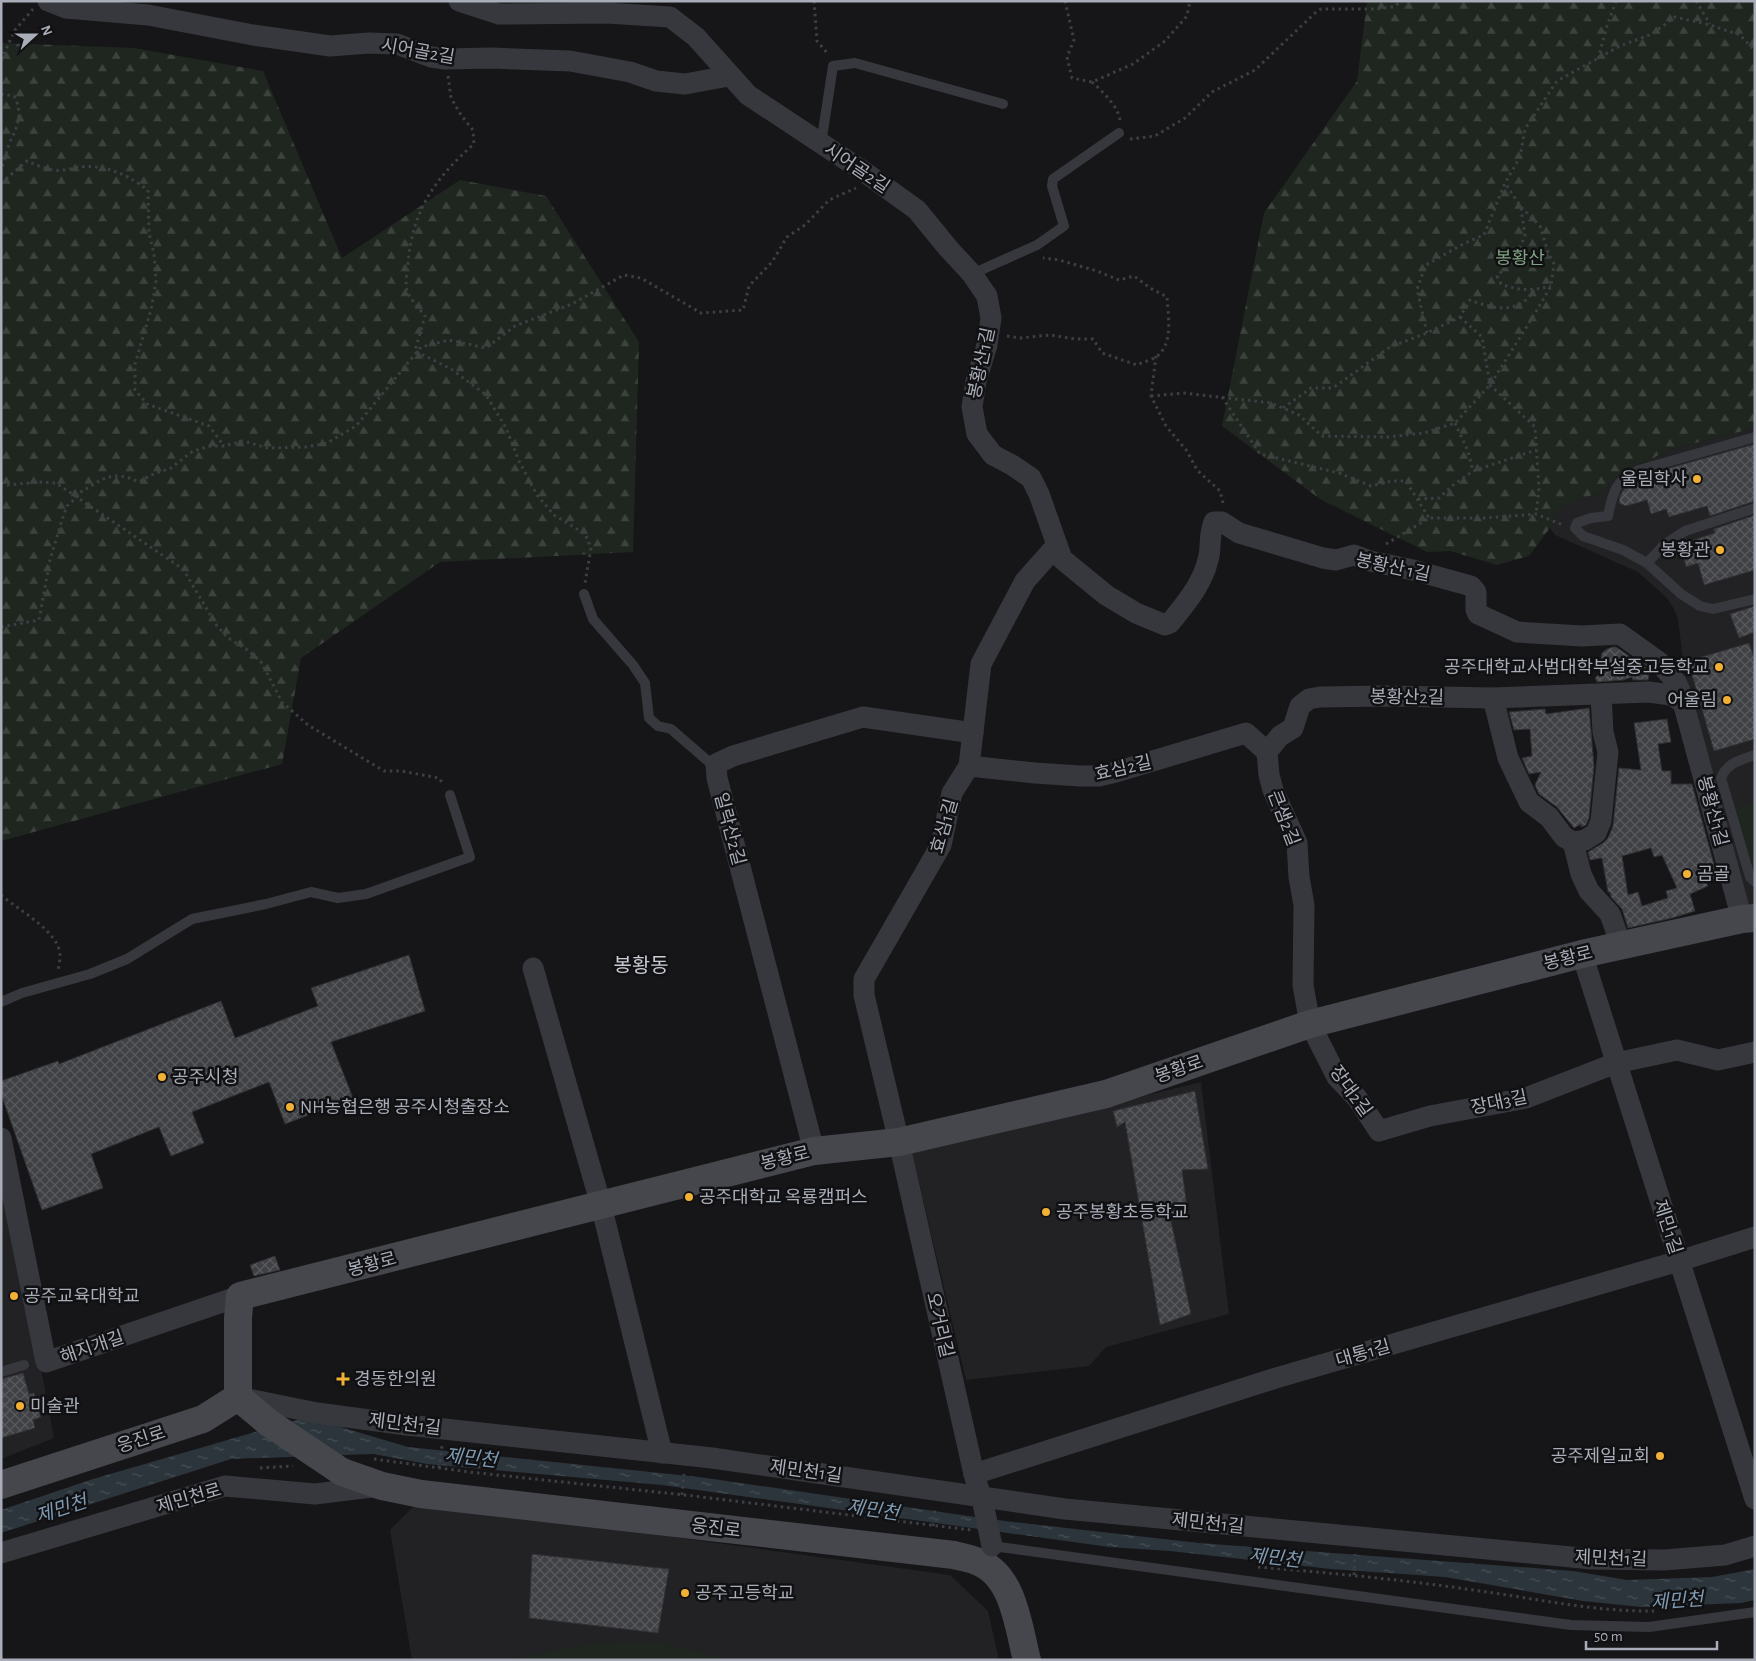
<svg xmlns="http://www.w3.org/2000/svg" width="1756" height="1661" viewBox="0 0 1756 1661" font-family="'Alegreya Sans','Noto Sans KR',sans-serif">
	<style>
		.built { fill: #222225 }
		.forest { fill: url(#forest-firs) }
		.park { fill: #1e261f }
		.water { fill: url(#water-ripples) }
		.building { fill: url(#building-cross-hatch); stroke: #303034; fill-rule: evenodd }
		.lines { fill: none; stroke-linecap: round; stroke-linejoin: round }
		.path { stroke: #3d3f44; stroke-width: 3; stroke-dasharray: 2.5 4; stroke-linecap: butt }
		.lane { stroke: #37383d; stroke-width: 10 }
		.street { stroke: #37383d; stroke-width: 21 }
		.secondary { stroke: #45474d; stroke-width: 28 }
		.street-bridge { stroke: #37383d; stroke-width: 21 }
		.secondary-bridge { stroke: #45474d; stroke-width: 28 }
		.poi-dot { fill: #f2b134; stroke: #111113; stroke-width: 2 }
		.labels { text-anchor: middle; stroke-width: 5; stroke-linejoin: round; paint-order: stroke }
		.street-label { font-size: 18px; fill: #a8adb8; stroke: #111113 }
		.park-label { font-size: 18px; fill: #7fa381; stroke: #111113 }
		.poi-label { font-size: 18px; fill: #a8adb8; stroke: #111113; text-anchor: start }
		.water-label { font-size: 19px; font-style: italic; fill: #7f9bb3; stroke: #111113 }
		.quarter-label { font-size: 20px; fill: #c9ccd4; stroke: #111113 }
	</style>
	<defs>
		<pattern id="forest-firs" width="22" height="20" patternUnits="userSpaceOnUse" patternTransform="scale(1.25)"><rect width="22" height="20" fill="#1e261f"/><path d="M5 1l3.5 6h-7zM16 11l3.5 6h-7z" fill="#3c433d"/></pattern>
		<pattern id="water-ripples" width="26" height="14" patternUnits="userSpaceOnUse" patternTransform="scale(1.25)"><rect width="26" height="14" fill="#2c353c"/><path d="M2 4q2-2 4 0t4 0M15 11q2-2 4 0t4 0" fill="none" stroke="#485056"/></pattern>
		<pattern id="building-cross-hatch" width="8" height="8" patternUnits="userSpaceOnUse" patternTransform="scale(1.25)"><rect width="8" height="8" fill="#404145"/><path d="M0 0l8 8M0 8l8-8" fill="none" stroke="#595a5e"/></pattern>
	</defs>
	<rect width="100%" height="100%" fill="#161618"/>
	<!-- built -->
	<g class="built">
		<polygon points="1755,428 1755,914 1746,907 1685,677 1678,619 1673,607 1666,597 1638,572 1555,535 1550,528 1554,516 1563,507 1579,499 1603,492 1613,479 1627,468 1650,460 1667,450"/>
		<polygon points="1201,1082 1229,1314 1106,1347 1089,1366 966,1380 912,1153"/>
		<polygon points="1,1154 54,1438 1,1459"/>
		<polygon points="418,1502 950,1575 988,1611 999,1660 412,1660 390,1530"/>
	</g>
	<!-- forest -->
	<g class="forest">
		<polygon points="1367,1 1755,1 1755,428 1667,450 1650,460 1627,468 1613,479 1603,492 1579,499 1563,507 1554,516 1550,528 1529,556 1497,565 1450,551 1427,552 1320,499 1222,426 1264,213 1357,81"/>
		<polygon points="1,43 134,48 263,71 342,258 460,180 546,196 639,342 633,552 440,562 301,658 282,764 1,841"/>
	</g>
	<!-- park -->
	<g class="park">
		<polygon points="1755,801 1755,868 1745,846 1735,808"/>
		<polygon points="656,1642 719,1657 721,1660 511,1660 585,1644"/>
	</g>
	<!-- water -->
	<polygon class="water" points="307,1417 408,1447 699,1477 996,1520 1199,1543 1573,1571 1627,1580 1712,1577 1755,1569 1755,1600 1741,1603 1641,1607 1583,1601 1445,1577 1331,1569 1170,1551 1109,1547 662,1485 427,1464 373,1454 231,1459 1,1533 1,1510 93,1479"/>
	<!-- building -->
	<g class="building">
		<polygon points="1755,444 1755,501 1710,516 1707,506 1669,517 1666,509 1651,514 1647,500 1626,506 1619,503 1620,496 1625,487 1641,482 1639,477 1641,476"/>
		<polygon points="1755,515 1755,570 1704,585 1698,563 1686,567 1682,551 1689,549 1687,542 1715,533 1714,529"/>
		<polygon points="1755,606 1755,632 1739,638 1730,614"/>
		<polygon points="1749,643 1755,661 1755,739 1714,751 1688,661"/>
		<polygon points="1613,647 1616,647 1639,663 1640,666 1642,665 1646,668 1649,675 1648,680 1633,680 1632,677 1623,680 1597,682 1595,678 1600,673 1600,663 1602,653 1607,649"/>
		<polygon points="1589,708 1594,766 1589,818 1586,825 1581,827 1581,824 1574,828 1557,807 1539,794 1535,785 1541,772 1529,774 1522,758 1532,756 1530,729 1514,730 1509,712 1545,709 1546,714"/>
		<path d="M1667,719L1671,742L1658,744L1662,771H1671V784H1692L1718,879L1707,883L1708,886L1690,894L1695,911L1672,918L1628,928L1622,909L1611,897L1610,892H1608L1602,858L1590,860L1588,852L1603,843L1608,838L1613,826L1619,768L1641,770L1634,723ZM1651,848L1654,857L1662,855L1677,888L1666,891L1668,898L1642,906L1638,892L1628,895L1622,856Z"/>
		<polygon points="409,955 425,1011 331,1042 353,1098 285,1124 269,1082 192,1112 204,1143 171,1156 159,1127 91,1154 103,1188 42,1210 1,1094 1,1081 58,1061 59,1064 221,1001 235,1038 318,1006 311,988"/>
		<polygon points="1195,1091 1208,1169 1182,1170 1188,1214 1170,1216 1191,1314 1160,1325 1125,1122 1117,1127 1113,1111"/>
		<polygon points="275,1256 280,1270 254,1276 250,1265"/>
		<polygon points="23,1373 29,1394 34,1393 41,1417 33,1420 35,1428 1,1438 1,1379"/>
		<polygon points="532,1554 669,1569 658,1633 529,1618"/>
	</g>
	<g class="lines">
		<!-- path -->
		<g class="path">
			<polyline points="814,1 817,41 829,55"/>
			<polyline points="1065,1 1074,40 1067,57 1072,78 1092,82 1133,64 1165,41 1187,16 1190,1"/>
			<polyline points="1696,1 1710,24"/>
			<polyline points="1598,59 1607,26 1616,1"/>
			<polyline points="1,60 15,30 33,9"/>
			<path d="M448,76L451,98L461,115L473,130L474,144C435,178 412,211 408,264C407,273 405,283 407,291C410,299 420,309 425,316L415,351L451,369L486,395L506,428L519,461L537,495L554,515L585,534L591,548L585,583"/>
			<path d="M1092,82C1102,91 1118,106 1120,120"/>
			<path d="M1,94L14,96C24,115 17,127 9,144C6,153 4,162 1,171"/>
			<polyline points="1130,139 1155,136 1185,118 1212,92 1255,70 1315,13 1321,9 1374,9 1394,7 1401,1"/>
			<path d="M1,183L27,161C38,166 51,172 64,170C69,170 74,167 79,167C105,164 128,175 148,190L149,233L154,254L156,281L151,310L135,364V390L147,404L209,426L224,446"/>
			<path d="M1521,208L1525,236L1514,260L1497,276L1501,284C1519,291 1532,291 1551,286"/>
			<polyline points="1,219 1,226"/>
			<polyline points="1460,317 1482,337 1490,385 1535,427 1539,488 1536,514"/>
			<polyline points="1427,333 1417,289 1426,265 1465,243 1484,235 1505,183 1520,157 1525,129 1557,81 1620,46 1652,34 1675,17 1710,25 1740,35 1755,51"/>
			<path d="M1007,336L1020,338L1050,335L1075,339H1093L1102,353L1137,365C1143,362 1151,360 1156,357C1174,344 1168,316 1167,297L1150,288L1134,276L1119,280L1097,271L1059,260L1043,258"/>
			<polyline points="1156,356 1151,396 1166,426 1187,451 1197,470 1220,491 1223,503"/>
			<polyline points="1151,396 1184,393 1271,403 1299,415 1322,436 1388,437 1424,433 1455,423 1490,385 1531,320 1551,286 1554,264 1548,252 1540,226 1521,207 1505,183"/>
			<polyline points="1222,397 1260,454 1339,473 1371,486 1392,481 1406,481 1429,518"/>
			<path d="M1283,408L1311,388H1333L1390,347L1427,333L1460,317L1470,300C1494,309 1519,315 1534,290"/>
			<polyline points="1455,423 1468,451 1473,471"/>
			<polyline points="1,483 8,485 38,482 56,483 78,498 183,569 217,626 228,638 246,649 261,662 282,702 308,725 384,771 401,771 439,778 443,784"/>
			<polyline points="1418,499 1439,498 1452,486 1473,471 1536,450"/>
			<polyline points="1386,544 1429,518 1487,518 1536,514 1563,525"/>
			<path d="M1,627L39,620L50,560L62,520L67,506L77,497L79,493C104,479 110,469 139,482L151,475L171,468L193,451L211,446H224L243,441L268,448L306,447L327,443L356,426L421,347L449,340L486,348L515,326L572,304L624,275L641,278L701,313L743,310L749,286L772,262L787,237L805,225L829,200L856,188"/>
			<path d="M1,895C18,910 59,931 60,955C60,960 59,966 58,971"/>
			<polyline points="374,1459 469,1472 694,1496 971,1530"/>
			<polyline points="260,1468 293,1466"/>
			<polyline points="439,1468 442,1446"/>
			<polyline points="682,1495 684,1474"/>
			<polyline points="933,1526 935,1508"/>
			<path d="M1258,1567C1332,1573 1406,1580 1480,1591C1538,1599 1596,1612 1654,1611"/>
			<polyline points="1354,1575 1355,1554"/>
		</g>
		<!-- lane -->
		<g class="lane">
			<polyline points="821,144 833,66 855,63 1003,104"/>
			<polyline points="972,274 1037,245 1064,226 1052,186 1053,179 1119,133"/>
			<path d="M1755,437L1639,470C1615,480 1613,492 1608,516L1591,518L1577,523L1575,528L1583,536L1623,550L1647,563L1681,594L1700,606L1713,609L1755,599"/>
			<polyline points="1647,563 1664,545 1685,531 1755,508"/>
			<polyline points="584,594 593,619 633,665 645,683 649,718 658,726 671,729 716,768"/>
			<path d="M1755,755C1740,760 1727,763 1721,778L1750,877L1755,882"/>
			<polyline points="1,1002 22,993 90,974 127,959 192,919 266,904 311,892 338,898 366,894 470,857 450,795"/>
			<polyline points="1,1372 24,1365"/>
			<polyline points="992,1546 1571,1625 1649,1627 1755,1612"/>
		</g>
		<!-- street -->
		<g class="street">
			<polyline points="48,1 66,8 148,15 253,35 330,46 369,43 397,44 431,57 445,59 491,58 570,61 630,72 656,81 685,84 729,76"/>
			<path d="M459,1L499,14L607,13L670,17L696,37L748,95L863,171L917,210L948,248L972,274L987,296L991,318L987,345L976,381L972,407L977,434L993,455L1012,465L1031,478L1039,494L1062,559L1106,595L1136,613L1165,625L1170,623C1185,604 1202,585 1208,560C1212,547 1208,537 1214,522H1222L1239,533L1323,558L1336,560L1354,555L1370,561L1413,570L1471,586L1476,592V610L1478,614L1517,632L1582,636L1620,634L1659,662L1676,682L1680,691L1742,919"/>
			<polyline points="1493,698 1508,758 1529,802 1549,817 1564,837 1573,842 1581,874 1589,891 1610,914 1621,945"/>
			<polyline points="1684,703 1671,695 1649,692 1493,698 1386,696 1320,697 1309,699 1300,706 1293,728 1280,736 1267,752 1269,775 1273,790 1297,843 1299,877 1304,905 1303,985 1310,1024 1337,1077 1357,1098 1379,1131 1430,1116 1526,1098 1616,1063 1677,1050 1718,1060 1755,1052"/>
			<polyline points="969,766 1035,773 1080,776 1099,776 1116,772 1246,733 1267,752"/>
			<polyline points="1573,842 1585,840 1596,833 1601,821 1608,752 1603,732 1601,695"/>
			<polyline points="1582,954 1755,1499"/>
			<polyline points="533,968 601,1205 662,1453"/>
			<polyline points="1,1138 46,1362 240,1296"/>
			<polyline points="814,1151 717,778 716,764 733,756 863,717 973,733"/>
			<polyline points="238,1397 317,1413 407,1425 712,1458 1065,1509 1265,1528 1592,1559 1664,1560 1725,1555 1755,1546"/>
			<polyline points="974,1474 1276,1378 1679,1261 1755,1237"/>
			<polyline points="984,1507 974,1474 899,1142 864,995 864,979 941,845 952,793 969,766 981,664 1025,581 1057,545"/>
			<polyline points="1,1553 225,1486 315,1494 380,1486"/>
		</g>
		<!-- secondary -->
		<g class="secondary">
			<polyline points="238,1397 238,1318 240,1296 814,1151 899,1142 1106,1094 1310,1024 1582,954 1742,919 1755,918"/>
			<path d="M342,1472L382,1486L421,1494L954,1555C961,1557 969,1558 976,1561C1014,1574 1018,1626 1027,1660"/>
			<polyline points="1,1485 203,1419 238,1397 269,1423"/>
		</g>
		<!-- street-bridge -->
		<polyline class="street-bridge" points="984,1508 992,1546"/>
		<!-- secondary-bridge -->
		<polyline class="secondary-bridge" points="269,1423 342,1472"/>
	</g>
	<!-- markers -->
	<g class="poi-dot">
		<circle cx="1697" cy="479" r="5"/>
		<circle cx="1720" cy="550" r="5"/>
		<circle cx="1719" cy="667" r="5"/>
		<circle cx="1727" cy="700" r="5"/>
		<circle cx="1687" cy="874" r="5"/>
		<circle cx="162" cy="1077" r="5"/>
		<circle cx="290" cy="1107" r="5"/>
		<circle cx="689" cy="1197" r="5"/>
		<circle cx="1046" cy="1212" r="5"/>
		<circle cx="14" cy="1296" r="5"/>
		<path d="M340.5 1371.5h5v5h5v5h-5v5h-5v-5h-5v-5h5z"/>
		<circle cx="20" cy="1406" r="5"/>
		<circle cx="1660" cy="1456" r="5"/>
		<circle cx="685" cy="1593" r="5"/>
	</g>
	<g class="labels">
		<!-- street labels -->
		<g class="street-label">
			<text transform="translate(418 51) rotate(10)" y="6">시어골2길</text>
			<text transform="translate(857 168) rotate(34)" y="6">시어골2길</text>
			<text transform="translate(981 363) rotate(-78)" y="6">봉황산1길</text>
			<text transform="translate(1393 567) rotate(12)" y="6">봉황산 1길</text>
			<text transform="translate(1407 697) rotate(1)" y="6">봉황산2길</text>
			<text transform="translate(1123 768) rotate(-13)" y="6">효심2길</text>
			<text transform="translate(1713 811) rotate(75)" y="6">봉황산1길</text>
			<text transform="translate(1284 818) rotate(69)" y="6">큰샘2길</text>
			<text transform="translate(944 826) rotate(-74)" y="6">효심1길</text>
			<text transform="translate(730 829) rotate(75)" y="6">일락산2길</text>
			<text transform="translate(1568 958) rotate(-14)" y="6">봉황로</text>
			<text transform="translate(1179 1069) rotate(-19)" y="6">봉황로</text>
			<text transform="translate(1351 1091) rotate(54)" y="6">장대2길</text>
			<text transform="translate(1499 1102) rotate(-12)" y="6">장대3길</text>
			<text transform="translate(785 1158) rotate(-14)" y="6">봉황로</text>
			<text transform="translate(1668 1227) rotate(72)" y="6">제민1길</text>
			<text transform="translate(372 1264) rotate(-15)" y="6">봉황로</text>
			<text transform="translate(940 1325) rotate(77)" y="6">오거리길</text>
			<text transform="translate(92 1347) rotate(-19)" y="6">해지개길</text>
			<text transform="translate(1363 1353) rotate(-16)" y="6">대통1길</text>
			<text transform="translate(405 1424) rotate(7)" y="6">제민천1길</text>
			<text transform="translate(141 1439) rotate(-18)" y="6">웅진로</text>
			<text transform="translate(806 1471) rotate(8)" y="6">제민천1길</text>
			<text transform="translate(189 1498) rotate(-16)" y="6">제민천로</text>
			<text transform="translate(1208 1523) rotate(6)" y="6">제민천1길</text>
			<text transform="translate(716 1528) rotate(7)" y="6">웅진로</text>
			<text transform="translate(1611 1558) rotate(2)" y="6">제민천1길</text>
		</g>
		<!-- park labels -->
		<g class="park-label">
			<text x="1520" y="264">봉황산</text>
		</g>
		<!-- poi labels -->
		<g class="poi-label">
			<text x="1687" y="485" text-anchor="end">울림학사</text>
			<text x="1710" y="556" text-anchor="end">봉황관</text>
			<text x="1709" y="673" text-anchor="end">공주대학교사범대학부설중고등학교</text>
			<text x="1717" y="706" text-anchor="end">어울림</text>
			<text x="1697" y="880">곰골</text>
			<text x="172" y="1083">공주시청</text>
			<text x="300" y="1113">NH농협은행 공주시청출장소</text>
			<text x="699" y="1203">공주대학교 옥룡캠퍼스</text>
			<text x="1056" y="1218">공주봉황초등학교</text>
			<text x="24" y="1302">공주교육대학교</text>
			<text x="354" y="1385">경동한의원</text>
			<text x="30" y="1412">미술관</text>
			<text x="1650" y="1462" text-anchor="end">공주제일교회</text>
			<text x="695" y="1599">공주고등학교</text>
		</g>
		<!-- water labels -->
		<g class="water-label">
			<text transform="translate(471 1457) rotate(6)" y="7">제민천</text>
			<text transform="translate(61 1508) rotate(-18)" y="7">제민천</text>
			<text transform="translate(873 1509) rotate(8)" y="7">제민천</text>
			<text transform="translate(1275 1557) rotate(6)" y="7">제민천</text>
			<text transform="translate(1677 1600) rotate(-4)" y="7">제민천</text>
		</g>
		<!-- quarter labels -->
		<g class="quarter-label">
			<text x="641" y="972">봉황동</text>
		</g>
	</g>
	<!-- border -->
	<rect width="1756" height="1661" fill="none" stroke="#a8adb8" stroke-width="5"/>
	<!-- north arrow -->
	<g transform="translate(35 35) rotate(69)" stroke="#111113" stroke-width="4" paint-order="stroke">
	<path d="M0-4L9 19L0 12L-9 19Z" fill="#a8adb8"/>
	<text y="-8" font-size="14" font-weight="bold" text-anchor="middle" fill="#a8adb8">N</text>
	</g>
	<!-- scale -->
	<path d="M1586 1641v8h131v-8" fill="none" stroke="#a8adb8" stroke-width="2.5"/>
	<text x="1594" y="1641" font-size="15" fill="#a8adb8" stroke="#111113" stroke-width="4" paint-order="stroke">50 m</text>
</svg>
